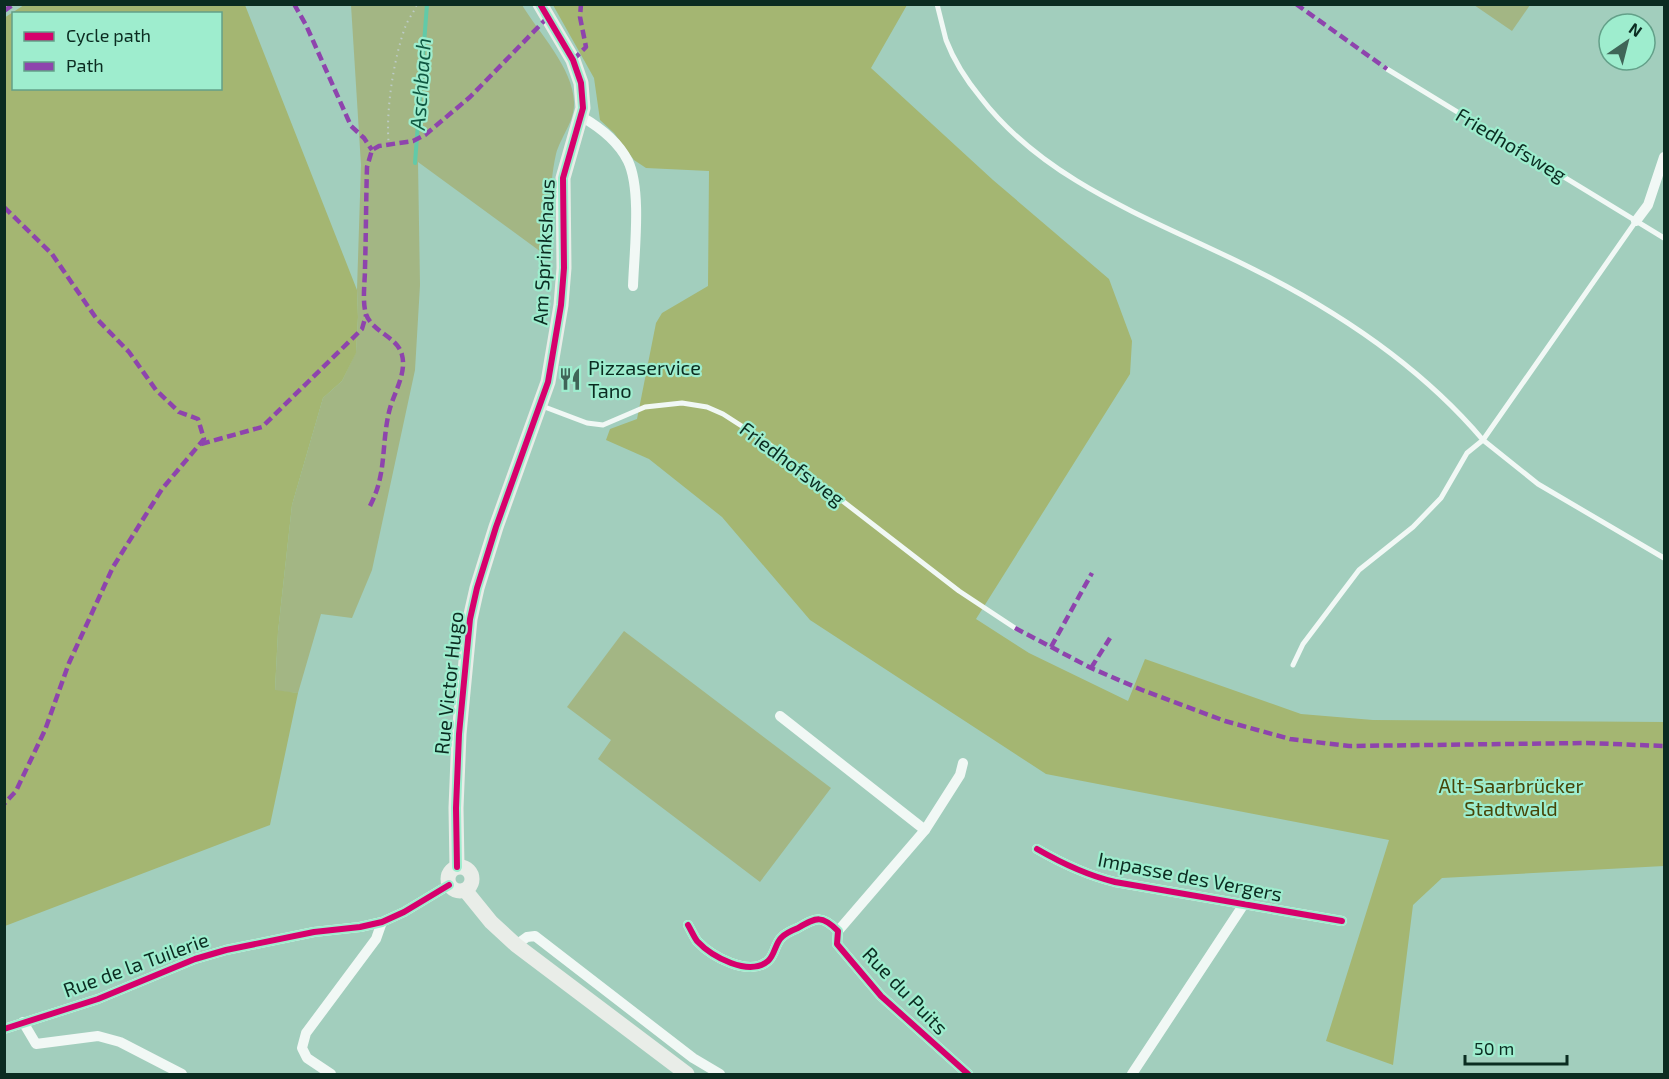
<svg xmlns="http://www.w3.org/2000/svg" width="1669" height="1079" viewBox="0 0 1669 1079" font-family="'Exo 2',sans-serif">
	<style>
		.green { fill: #a3b684 }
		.forest { fill: #a4b672; fill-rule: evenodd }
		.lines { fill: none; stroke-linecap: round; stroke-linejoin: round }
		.stream { stroke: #62caa8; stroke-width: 4 }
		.path { stroke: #bccbc6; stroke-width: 2; stroke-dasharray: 1.5 4.5; stroke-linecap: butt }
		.lane { stroke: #f1f8f5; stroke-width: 5 }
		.street { stroke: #f1f8f5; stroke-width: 10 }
		.secondary { stroke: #e9ede8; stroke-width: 15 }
		.quiet { stroke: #8e44ad; stroke-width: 4.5; stroke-dasharray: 9 4.5; stroke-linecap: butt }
		.cycleway-casing { stroke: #9eedce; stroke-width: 10 }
		.cycleway { stroke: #d6006c; stroke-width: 6 }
		.labels { text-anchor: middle; stroke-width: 4.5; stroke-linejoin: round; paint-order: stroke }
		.street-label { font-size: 20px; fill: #0b2c21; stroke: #9eedce }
		.poi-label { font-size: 20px; fill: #0b2c21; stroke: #9eedce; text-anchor: start }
		.park-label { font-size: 20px; fill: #474508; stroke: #9eedce }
		.water-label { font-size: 21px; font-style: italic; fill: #105842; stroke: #9eedce }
	</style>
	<rect width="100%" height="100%" fill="#a2cebd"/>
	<!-- green -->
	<g class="green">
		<path d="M351,5H522C539,33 573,68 574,102C575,121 561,136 556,154C548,189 551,224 552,260L418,162L420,285L415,370L372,570L352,618L321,614L298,693L275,691L278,632L292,505L323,398L342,381L356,352L358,317L357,290L361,165Z"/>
		<polygon points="1474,5 1530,5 1512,31"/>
		<polygon points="624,631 831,788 760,882 598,759 611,740 567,707"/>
	</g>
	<!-- forest -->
	<g class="forest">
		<path d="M24,5H245L357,290L358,317L356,353L342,381L323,398L292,505L278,632L275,690L298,693L270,825L5,926L4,18ZM14,14H220V88H14Z"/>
		<polygon points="553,5 907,5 871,68 993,180 1109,279 1132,341 1130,374 976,619 1029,653 1128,701 1145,659 1301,714 1373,720 1664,722 1664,866 1442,878 1413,905 1393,1065 1326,1041 1389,840 1046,774 810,620 722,517 649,459 606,440 610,429 637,419 656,323 662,313 708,286 709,171 646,168 634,160 614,133 600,120 594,78"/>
	</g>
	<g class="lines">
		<!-- stream -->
		<polyline class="stream" points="415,163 427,4"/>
		<!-- path -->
		<path class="path" d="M389,146C385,113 394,56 406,25C409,18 414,12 417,4"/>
		<!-- lane -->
		<g class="lane">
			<path d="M937,4C940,16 943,28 946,40C954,61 967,81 981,98C1049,186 1159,221 1255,270C1339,312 1422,368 1483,440L1636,221"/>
			<polyline points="1387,69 1664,238"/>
			<polyline points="542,406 587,423 603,425 645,407 682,403 707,407 723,414 765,441 959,591 1015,628"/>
			<polyline points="1293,665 1303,644 1359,570 1413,527 1441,498 1467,453 1483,440 1538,484 1664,558"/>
		</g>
		<!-- street -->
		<g class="street">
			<path d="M582,117C601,128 618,141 628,161C642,190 634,254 633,286"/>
			<polyline points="1636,221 1648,205 1664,157"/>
			<polyline points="780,716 925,830"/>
			<path d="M1037,849C1063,864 1086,875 1115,882L1342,921"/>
			<path d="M688,925C691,930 694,937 697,941C712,957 749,977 768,961C775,955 775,943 782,937C786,933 793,930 798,928C817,917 822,915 838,931L837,944L881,996L968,1074"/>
			<polyline points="838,931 925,830 960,775 963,763"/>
			<polyline points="516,945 527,937 535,936 693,1058 720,1074"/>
			<polyline points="23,1022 36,1044 98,1036 120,1042 182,1074"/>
			<polyline points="4,1029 98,999 195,959 226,950 314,932 360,927 382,922 404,912 449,885"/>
			<polyline points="331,1074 307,1058 302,1048 306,1033 376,939 382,922"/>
			<polyline points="1132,1074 1244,904"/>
		</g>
		<!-- secondary -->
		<g class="secondary">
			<circle cx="460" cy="879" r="12"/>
			<polyline points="457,867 456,808 459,734 470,619 477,588 496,527 548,382 561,305 564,268 563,178 583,108 581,83 573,60 540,4"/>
			<polyline points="465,890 491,922 516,945 687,1074"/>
		</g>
		<!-- quiet -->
		<g class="quiet">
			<polyline points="294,4 306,25 351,126 364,138 372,150"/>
			<polyline points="1296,4 1387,69"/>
			<polyline points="4,11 14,4"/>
			<polyline points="573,60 586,47 580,17 581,4"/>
			<polyline points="4,207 52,254 96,318 129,352 156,390 179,412 198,419 204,439 162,489 113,567 69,663 45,730 16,791 4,804"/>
			<polyline points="201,444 262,427 362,329 366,315"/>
			<path d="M370,506C387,473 381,447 389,412C393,394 407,374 402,355C398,337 372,332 366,314C362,301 365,282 365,268C366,234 366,201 367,167L372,150L379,146L413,141L425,135L470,97L547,18"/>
			<polyline points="1015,628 1091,668 1142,690 1225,721 1290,739 1349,746 1587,743 1664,746"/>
			<polyline points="1051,647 1092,573"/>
			<polyline points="1091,668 1110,638"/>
		</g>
		<!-- cycleway casing -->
		<g class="cycleway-casing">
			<g id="cycleway">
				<path d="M1037,849C1063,864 1086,875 1115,882L1342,921"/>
				<polyline points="457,867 456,808 459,734 470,619 477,588 496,527 548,382 561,305 564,268 563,178 583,108 581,83 573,60 540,4"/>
				<path d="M688,925C691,930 694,937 697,941C712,957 749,977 768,961C775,955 775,943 782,937C786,933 793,930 798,928C817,917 822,915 838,931L837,944L881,996L968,1074"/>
				<polyline points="4,1029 98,999 195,959 226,950 314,932 360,927 382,922 404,912 449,885"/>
			</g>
		</g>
		<!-- cycleway -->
		<use href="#cycleway" class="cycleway"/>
	</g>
	<!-- icons -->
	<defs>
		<g id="restaurant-bare" transform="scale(1.8)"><path d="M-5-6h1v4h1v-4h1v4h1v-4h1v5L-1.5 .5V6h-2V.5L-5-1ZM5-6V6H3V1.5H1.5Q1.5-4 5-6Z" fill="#406558" stroke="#9eedce" stroke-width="2.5" paint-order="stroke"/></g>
	</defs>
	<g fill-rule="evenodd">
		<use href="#restaurant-bare" x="570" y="379"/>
	</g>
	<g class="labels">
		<!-- street labels -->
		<g class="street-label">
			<text transform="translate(1511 145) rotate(31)" y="7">Friedhofsweg</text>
			<text transform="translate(544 252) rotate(-87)" y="7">Am Sprinkshaus</text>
			<text transform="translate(792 464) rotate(37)" y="7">Friedhofsweg</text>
			<text transform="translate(449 683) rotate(-84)" y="7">Rue Victor Hugo</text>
			<text transform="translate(1190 877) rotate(11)" y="7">Impasse des Vergers</text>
			<text transform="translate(136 965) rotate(-20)" y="7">Rue de la Tuilerie</text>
			<text transform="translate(905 991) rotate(46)" y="7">Rue du Puits</text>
		</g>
		<!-- poi labels -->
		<g class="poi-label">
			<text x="588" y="375">Pizzaservice<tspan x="588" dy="23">Tano</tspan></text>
		</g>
		<!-- park labels -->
		<g class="park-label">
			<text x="1511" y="793">Alt-Saarbrücker<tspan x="1511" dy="23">Stadtwald</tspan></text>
		</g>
		<!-- water labels -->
		<g class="water-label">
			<text transform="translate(421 84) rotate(-86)" y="7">Aschbach</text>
		</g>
	</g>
	<!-- border -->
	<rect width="1669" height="1079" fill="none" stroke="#0b2c21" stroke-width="12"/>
	<!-- legend -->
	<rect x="12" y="12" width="210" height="78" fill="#9eedce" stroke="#63a089" stroke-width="1.5"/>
	<rect x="24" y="32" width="30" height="9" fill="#d6006c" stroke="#63a089" stroke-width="1.5"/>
	<text x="66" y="42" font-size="18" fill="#0b2c21">Cycle path</text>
	<rect x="24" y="62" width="30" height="9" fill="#8e44ad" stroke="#63a089" stroke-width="1.5"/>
	<text x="66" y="72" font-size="18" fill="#0b2c21">Path</text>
	<!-- north arrow -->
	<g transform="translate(1627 42) rotate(35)"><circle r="28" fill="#9eedce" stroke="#63a089" stroke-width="1.5"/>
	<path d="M0-4.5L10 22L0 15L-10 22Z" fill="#406558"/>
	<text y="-9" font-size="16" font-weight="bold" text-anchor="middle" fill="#0b2c21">N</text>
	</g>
	<!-- scale -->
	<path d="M1465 1055v9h102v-9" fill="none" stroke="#0b2c21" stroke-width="3"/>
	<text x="1474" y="1055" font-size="18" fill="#0b2c21" stroke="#9eedce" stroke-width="4.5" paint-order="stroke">50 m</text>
</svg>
